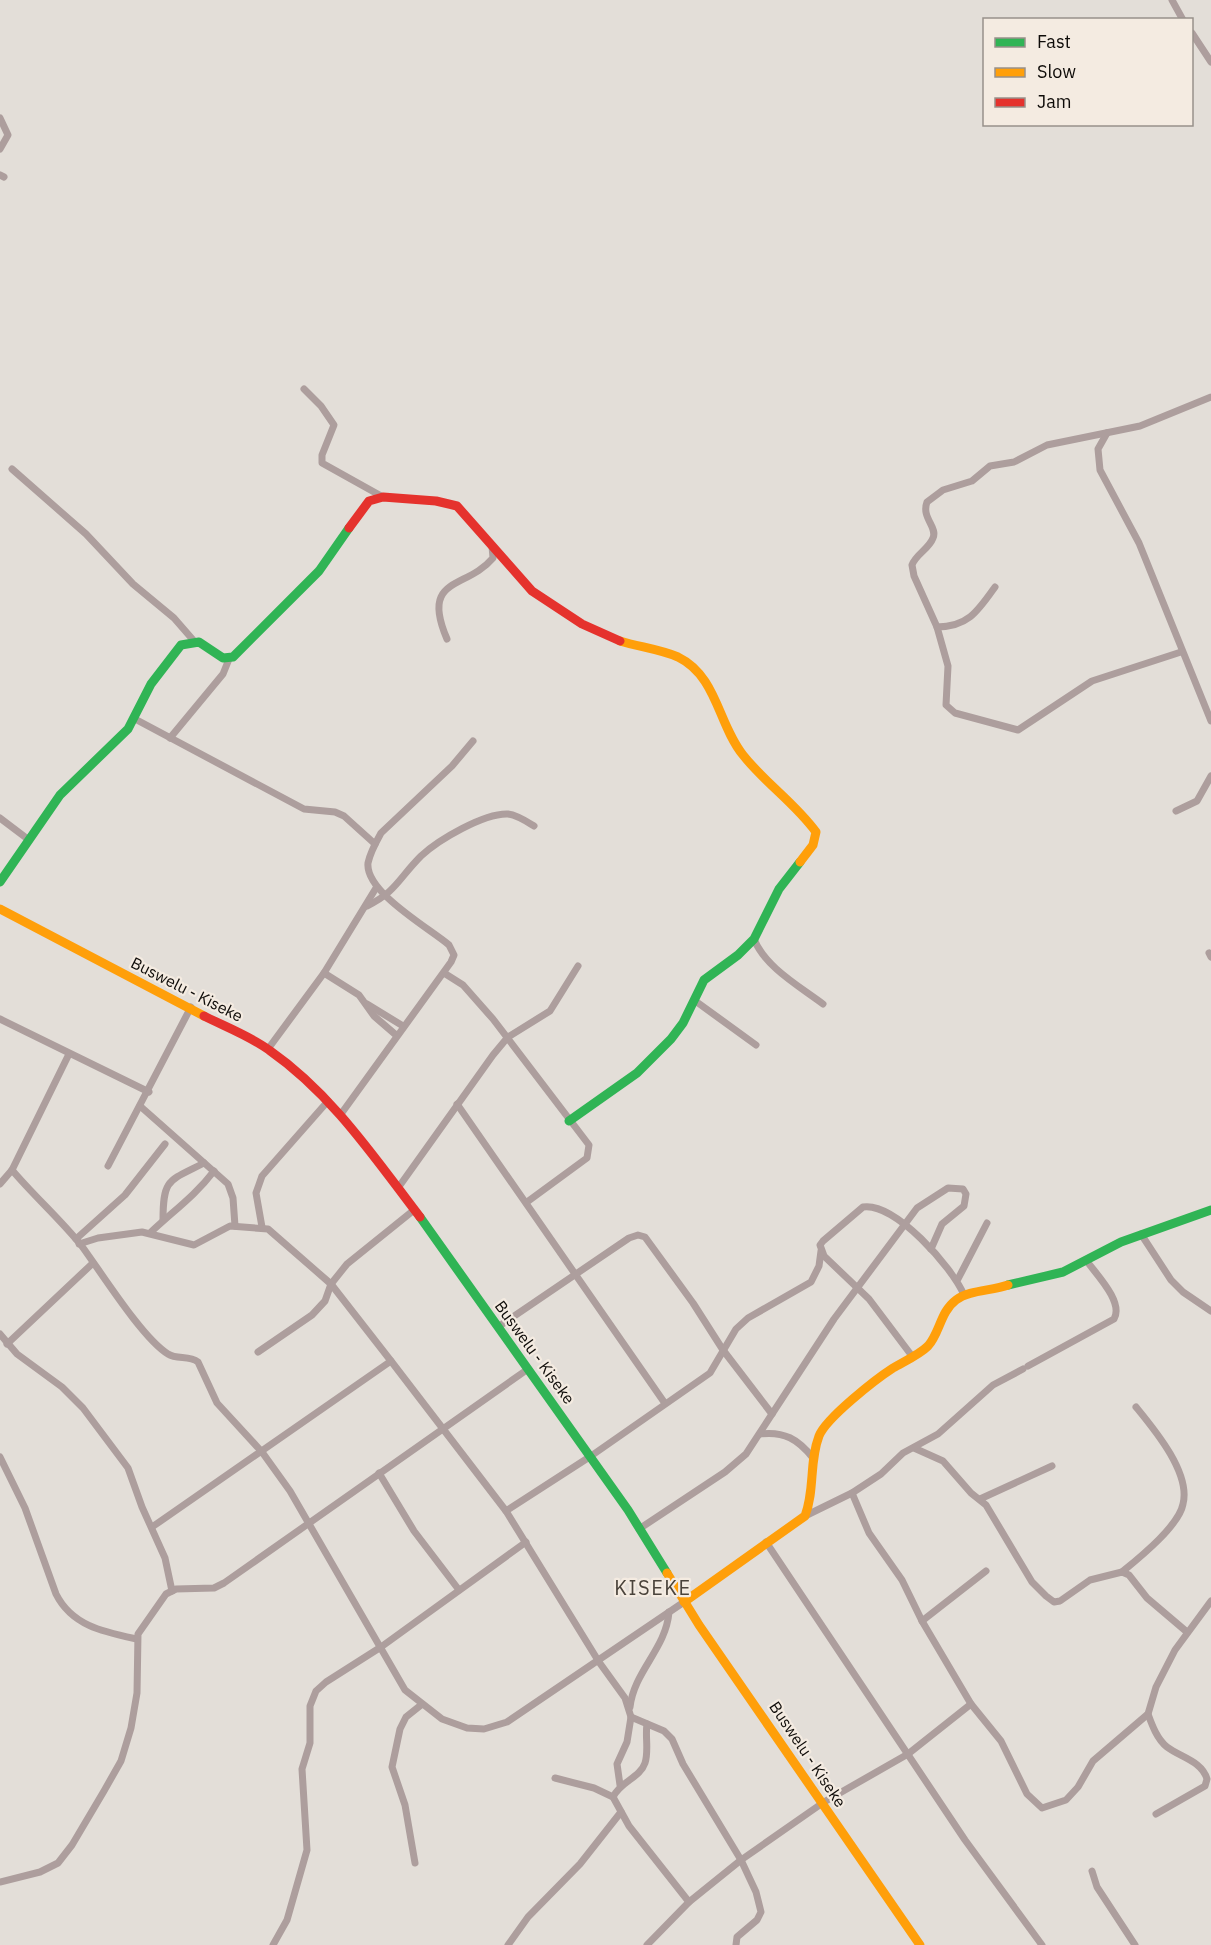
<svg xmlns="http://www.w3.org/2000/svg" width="1211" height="1945" viewBox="0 0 1211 1945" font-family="'IBM Plex Sans',sans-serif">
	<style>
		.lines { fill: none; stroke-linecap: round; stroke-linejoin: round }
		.street { stroke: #ad9e9d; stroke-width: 7 }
		.fast { stroke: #30b455; stroke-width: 9 }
		.slow { stroke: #ff9f0a; stroke-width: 9 }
		.jam { stroke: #e5322d; stroke-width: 9 }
		.labels { text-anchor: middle; stroke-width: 4.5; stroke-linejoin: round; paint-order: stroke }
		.street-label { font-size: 16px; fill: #0e0b08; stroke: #f4ebe1 }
		.quarter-label { font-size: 20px; letter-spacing: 1.5px; fill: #4a433b; stroke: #f4ebe1 }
	</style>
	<rect width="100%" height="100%" fill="#e3ded8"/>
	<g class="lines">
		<!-- street -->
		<g class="street">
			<polyline points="1172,0 1183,20"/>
			<polyline points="1192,33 1211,62"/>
			<polyline points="0,118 8,135 0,149"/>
			<polyline points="0,175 4,177"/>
			<polyline points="304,389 321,406 334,425 322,455 322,463 383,497"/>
			<polyline points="1107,433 1098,449 1100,470 1139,543 1211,721"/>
			<polyline points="12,469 86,534 133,584 174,618 194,641"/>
			<path d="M937,627C968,627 978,611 995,587"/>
			<path d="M447,639C420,576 466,590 493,558L492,546"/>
			<path d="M1181,652L1092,681L1018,730L955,713L946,705L948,666L937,627L914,576L912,565C916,554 929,549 933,538C938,527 921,518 927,502L943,490L972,481L990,466L1014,462L1047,445L1140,426L1211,397"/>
			<polyline points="135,719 304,809 335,812 344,816 375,844"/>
			<polyline points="170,738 223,674 229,659"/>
			<polyline points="1176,811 1197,801 1211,776"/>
			<polyline points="0,818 29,840"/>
			<path d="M367,906C396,892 399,878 421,856C438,840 484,813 508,814C517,815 526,821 534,826"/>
			<path d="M754,939C765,967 799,986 823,1004"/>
			<polyline points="1209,953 1211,957"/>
			<polyline points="324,973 359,995 374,1016 396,1035"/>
			<polyline points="444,973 463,985 493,1019 589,1145 587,1158 527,1202"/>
			<polyline points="694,1000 756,1045"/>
			<polyline points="367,1004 403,1026"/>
			<polyline points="0,1019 149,1092"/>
			<polyline points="268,1049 324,973 376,888"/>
			<polyline points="457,1104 664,1402"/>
			<polyline points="140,1106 228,1184 233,1198 235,1226"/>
			<path d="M341,1114L451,962L454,955L449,945C429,928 365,892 368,863C370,853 376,842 381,833L452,766L473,741"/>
			<polyline points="108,1166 191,1007"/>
			<path d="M12,1170C34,1196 60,1219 81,1245C101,1272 142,1338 168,1354C177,1360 189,1355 198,1362L217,1403L262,1452L290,1491L405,1690L442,1719L467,1728L484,1729L507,1722L684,1602"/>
			<polyline points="0,1184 12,1170 69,1054"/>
			<polyline points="398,1188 493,1055 508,1037 550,1011 578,966"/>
			<path d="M163,1220C163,1178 169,1181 204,1163"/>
			<polyline points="262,1227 256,1193 262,1176 328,1101"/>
			<path d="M150,1233C172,1212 195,1196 214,1171"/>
			<polyline points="1141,1234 1171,1280 1183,1292 1211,1311"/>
			<polyline points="76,1239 125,1195 165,1144"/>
			<polyline points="79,1244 98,1238 142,1232 194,1245 230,1226 268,1229 331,1284 391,1361 506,1511 599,1662 625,1698 631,1717 627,1742 617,1764 620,1785"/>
			<polyline points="958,1279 987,1223"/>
			<polyline points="498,1327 629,1238 638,1235 645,1237 693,1303 723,1350 772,1414"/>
			<polyline points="0,1334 17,1354 62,1387 83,1408 128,1468 142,1507 165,1558 172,1591"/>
			<polyline points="7,1344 93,1263"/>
			<polyline points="258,1352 312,1315 325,1301 331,1284 347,1264 414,1210"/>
			<path d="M912,1356L869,1299L824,1256L820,1245L823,1241L863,1207C895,1202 952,1267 964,1295"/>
			<path d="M1028,1366L1114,1319C1124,1302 1096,1274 1086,1260"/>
			<path d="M760,1434C784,1431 798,1439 813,1458"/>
			<polyline points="914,1448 943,1461 971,1493 986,1505 1032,1582 1046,1596 1054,1602 1060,1601 1090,1580 1122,1572 1129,1575 1147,1598 1187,1632"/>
			<path d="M0,1457L25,1508L56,1594C72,1626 104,1632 137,1639"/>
			<polyline points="379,1473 414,1531 459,1590"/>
			<polyline points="852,1493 869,1533 902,1580 922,1621 971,1704 1001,1741 1027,1794 1042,1808 1066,1800 1078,1787 1093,1761 1148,1714 1156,1687 1175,1650 1211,1601"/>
			<polyline points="980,1499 1052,1466"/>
			<polyline points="506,1511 591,1456 710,1373 736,1329 748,1318 811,1282 819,1266 821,1251"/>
			<polyline points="805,1516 852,1493 881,1474 903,1453 938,1434 993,1385 1023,1369"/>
			<polyline points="152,1527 391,1361"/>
			<polyline points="639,1529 725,1472 746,1454 834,1319 917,1208 948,1188 963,1189 966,1194 964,1206 942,1224 931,1249"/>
			<polyline points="766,1542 965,1840 1042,1945"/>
			<path d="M1122,1572C1139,1558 1179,1526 1183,1504C1191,1473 1154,1429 1136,1407"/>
			<polyline points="922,1621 986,1571"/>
			<path d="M630,1707C634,1671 666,1649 669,1612"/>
			<path d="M1148,1714C1152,1725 1157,1739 1167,1747C1180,1757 1202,1761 1207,1779L1205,1786L1156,1814"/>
			<polyline points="631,1717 664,1731 672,1739 683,1764 741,1860 756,1892 761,1912 757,1920 737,1937 736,1945"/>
			<polyline points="555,1778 594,1788 613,1797 629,1826 689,1902"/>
			<path d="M613,1797C621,1781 640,1778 645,1763C649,1751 645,1736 647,1724"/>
			<polyline points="415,1863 405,1805 392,1767 400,1729 406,1717 421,1705"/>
			<polyline points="1092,1871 1097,1887 1135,1945"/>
			<polyline points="0,1882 40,1872 58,1863 72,1845 104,1791 121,1761 131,1728 137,1693 138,1634 166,1594 176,1589 214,1588 224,1583 528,1369"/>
			<polyline points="273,1945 287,1920 307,1850 302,1769 310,1743 310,1706 316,1691 326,1682 381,1647 526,1542"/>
			<polyline points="508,1945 528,1917 580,1864 621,1812"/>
			<polyline points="647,1945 689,1902 741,1860 824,1802 908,1754 971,1704"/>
		</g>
		<!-- fast -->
		<g class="fast">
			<polyline points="0,882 60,795 128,729 151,684 181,645 199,642 223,658 233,657 319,571 349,528"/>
			<polyline points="569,1121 637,1073 671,1039 683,1023 704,980 738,955 754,939 779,889 800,862"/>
			<polyline points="420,1217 628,1510 667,1573"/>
			<polyline points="1008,1285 1063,1272 1121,1242 1211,1210"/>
		</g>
		<!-- slow -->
		<g class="slow">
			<path d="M620,641C639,647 659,649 678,657C717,676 718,724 743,755C765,783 795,803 816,832L813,845L800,862"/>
			<polyline points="0,909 204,1016"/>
			<polyline points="667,1573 699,1625 920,1945"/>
			<path d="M684,1602L805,1516C815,1490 809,1462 819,1436C826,1418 876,1379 893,1368C903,1362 919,1355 928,1346C940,1333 940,1312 956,1300C969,1290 992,1291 1008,1285"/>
		</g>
		<!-- jam -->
		<g class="jam">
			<polyline points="349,528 369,501 383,497 436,501 457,506 532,591 582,624 620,641"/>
			<path d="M204,1016C226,1027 250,1036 269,1050C332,1094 374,1157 420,1217"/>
		</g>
	</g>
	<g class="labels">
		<!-- street labels -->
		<g class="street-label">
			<text transform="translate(187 989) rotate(27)" y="6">Buswelu - Kiseke</text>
			<text transform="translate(535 1352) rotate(54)" y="6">Buswelu - Kiseke</text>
			<text transform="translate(808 1754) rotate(56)" y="6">Buswelu - Kiseke</text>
		</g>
		<!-- quarter labels -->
		<g class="quarter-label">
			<text x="653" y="1595">KISEKE</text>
		</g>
	</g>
	<!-- legend -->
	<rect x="983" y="18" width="210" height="108" fill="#f4ebe1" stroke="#98918a" stroke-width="1.5"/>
	<rect x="995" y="38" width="30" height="9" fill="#30b455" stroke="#98918a" stroke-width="1.5"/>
	<text x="1037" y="48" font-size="18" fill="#0e0b08">Fast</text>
	<rect x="995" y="68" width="30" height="9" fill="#ff9f0a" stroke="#98918a" stroke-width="1.5"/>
	<text x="1037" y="78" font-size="18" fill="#0e0b08">Slow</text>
	<rect x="995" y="98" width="30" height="9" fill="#e5322d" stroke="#98918a" stroke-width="1.5"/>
	<text x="1037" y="108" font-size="18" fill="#0e0b08">Jam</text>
</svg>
